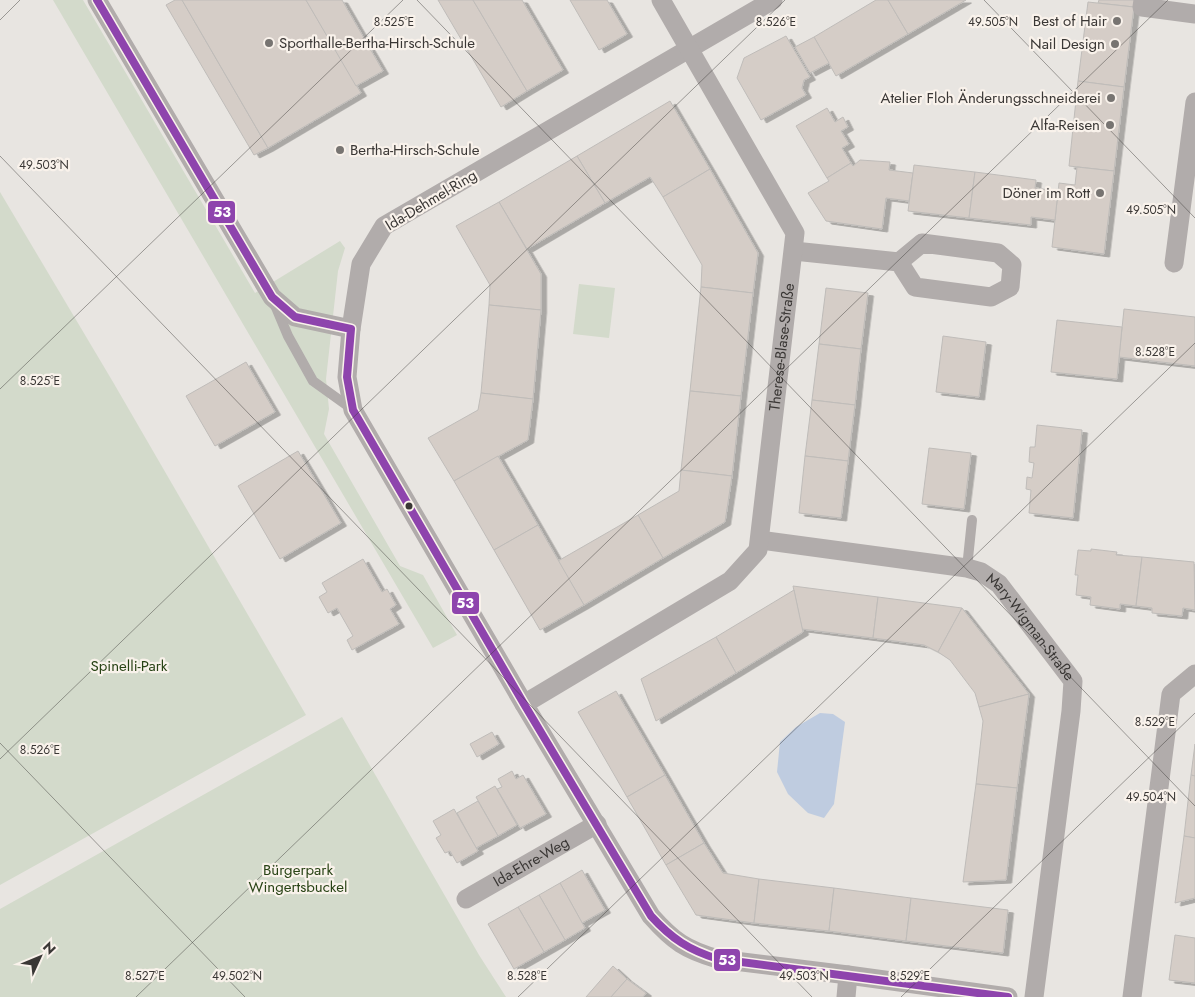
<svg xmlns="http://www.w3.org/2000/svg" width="1195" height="997" viewBox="0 0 1195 997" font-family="Jost,sans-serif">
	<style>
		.green { fill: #d3dacb }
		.water { fill: #bfcce0 }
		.building { fill: #d5cdc7; stroke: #bfbcb9; filter: url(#shadow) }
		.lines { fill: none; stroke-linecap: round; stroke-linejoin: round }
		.service { stroke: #b1acab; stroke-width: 10 }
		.minor { stroke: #b1acab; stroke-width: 19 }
		.bus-1-casing { stroke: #f9f2eb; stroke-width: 11 }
		.bus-1 { stroke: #8e44ad; stroke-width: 8 }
		.ticks { fill: none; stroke: #3a3735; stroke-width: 1; stroke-opacity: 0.45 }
		.poi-dot { fill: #777471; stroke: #f9f2eb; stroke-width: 2 }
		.bus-dot { fill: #3a3735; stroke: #f9f2eb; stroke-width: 2 }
		.labels { text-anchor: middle; stroke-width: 4.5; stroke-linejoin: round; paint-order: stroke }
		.poi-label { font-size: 15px; fill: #3a3735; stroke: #f9f2eb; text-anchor: end }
		.street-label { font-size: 15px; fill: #3a3735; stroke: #f9f2eb }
		.park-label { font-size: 15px; fill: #284315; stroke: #f9f2eb }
		.ticks-label { font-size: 12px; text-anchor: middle; fill: #3a3735; stroke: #f9f2eb; stroke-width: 4.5; stroke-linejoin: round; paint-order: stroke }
		.line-badge { stroke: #f9f2eb; stroke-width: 2 }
		.badge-label { font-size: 14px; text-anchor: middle; font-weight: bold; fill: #fff }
	</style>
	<defs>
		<filter id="shadow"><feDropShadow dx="5.5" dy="3" stdDeviation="0" flood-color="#0004"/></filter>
	</defs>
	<rect width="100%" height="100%" fill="#e8e5e1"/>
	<!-- green -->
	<g class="green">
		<polygon points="53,0 83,0 255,293 340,241 345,248 338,271 326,379 329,409 324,434 400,566 423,575 457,635 433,648"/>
		<polygon points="0,192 113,382 306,715 0,885"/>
		<polygon points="579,284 615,288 609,338 573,334"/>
		<polygon points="342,717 479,955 506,997 0,997 0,909"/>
	</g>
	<!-- water -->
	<polygon class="water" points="820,713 833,714 845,722 834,804 824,818 808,813 788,794 777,772 780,742 796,727"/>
	<!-- building -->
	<g class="building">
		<polygon points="175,0 182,0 268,148 254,155 166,5"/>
		<polygon points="182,0 306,0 361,93 268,148"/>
		<polygon points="306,0 342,0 383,71 356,86"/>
		<polygon points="438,0 473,0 527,91 501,107"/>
		<polygon points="473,0 522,0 563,70 527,91"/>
		<polygon points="570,0 607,0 627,34 599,50"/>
		<polygon points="876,0 888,0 908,34 836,76 814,37"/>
		<polygon points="888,0 966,0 908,34"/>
		<polygon points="1099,0 1135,0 1134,7 1098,3"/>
		<polygon points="1088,2 1134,7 1124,87 1078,81"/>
		<polygon points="786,36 810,77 804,80 802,88 806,95 761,120 737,78 744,58"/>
		<polygon points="814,37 829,63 810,73 795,47"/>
		<polygon points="1078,81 1124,87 1114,171 1069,166"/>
		<polygon points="670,101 710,169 663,197 650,177 605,203 577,156"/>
		<polygon points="827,108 835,122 843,117 848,127 841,131 849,144 842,148 851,163 827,178 796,126"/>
		<polygon points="577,156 605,203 527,249 499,202"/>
		<polygon points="860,160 890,162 889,170 913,173 909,201 886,198 882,229 826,221 808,193 829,181 827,178 851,163 853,166"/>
		<polygon points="914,165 975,172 969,218 908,211"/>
		<polygon points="1077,167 1114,171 1104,254 1052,247 1059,183 1075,185"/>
		<polygon points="710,169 758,253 753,293 701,287 702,265 663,197"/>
		<polygon points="975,172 1036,180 1035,188 1058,191 1055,220 1031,217 1031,225 969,218"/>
		<polygon points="499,202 541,274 541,310 489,305 490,285 456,226"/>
		<polygon points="701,287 753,293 741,396 690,391"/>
		<polygon points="826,288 868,293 861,349 819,344"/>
		<polygon points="489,305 541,310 533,399 481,393"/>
		<polygon points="1124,309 1195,317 1195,366 1119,357"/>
		<polygon points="1057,320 1122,327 1117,379 1051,372"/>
		<polygon points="943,336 986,342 979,397 936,392"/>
		<polygon points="819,344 861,349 855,405 812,400"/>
		<polygon points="246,362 275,412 215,446 186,396"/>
		<polygon points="690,391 741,396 732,476 681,470"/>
		<polygon points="481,393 533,399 528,440 454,481 428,438 478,410"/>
		<polygon points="812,400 855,405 848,461 805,456"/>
		<polygon points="1037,425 1082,430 1073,518 1029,513 1031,490 1026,489 1027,477 1032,478 1034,463 1029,462 1030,447 1035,447"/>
		<polygon points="929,448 971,453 964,509 922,504"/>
		<polygon points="298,451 341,523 280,559 238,486"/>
		<polygon points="498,456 538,525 494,550 454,481"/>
		<polygon points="805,456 848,461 841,518 799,513"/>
		<polygon points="681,470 732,476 725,522 663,558 638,515 679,491"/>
		<polygon points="638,515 663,558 584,605 558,561"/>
		<polygon points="538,525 584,605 540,630 494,550"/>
		<polygon points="1091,549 1117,552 1116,555 1142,557 1136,606 1120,604 1120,609 1090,605 1091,597 1076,595 1078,575 1075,575 1078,550 1091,551"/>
		<polygon points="1142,557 1194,562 1195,610 1183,608 1182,616 1152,613 1152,608 1136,606"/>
		<polygon points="363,559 382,592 387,589 396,605 390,609 399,624 352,650 347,640 353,636 337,608 328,613 319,597 327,592 322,583"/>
		<polygon points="793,586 878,597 873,638 802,629"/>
		<polygon points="794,590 803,632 736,673 716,637"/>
		<polygon points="878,597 962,608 938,652 924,645 873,638"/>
		<polygon points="962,608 1029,694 979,707 975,693 950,660 938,652"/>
		<polygon points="716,637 736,673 656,721 641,679"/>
		<polygon points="616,691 665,775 627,797 578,712"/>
		<polygon points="1029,694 1017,788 976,784 983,721 979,707"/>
		<polygon points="492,732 499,744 477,757 470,744"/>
		<polygon points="1195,744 1195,776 1191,775"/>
		<polygon points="512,771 516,779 523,775 546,814 520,828 497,789 502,787 498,779"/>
		<polygon points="665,775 704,843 666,865 627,797"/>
		<polygon points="1191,775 1195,776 1195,838 1184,836"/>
		<polygon points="976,784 1017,788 1006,880 963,882"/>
		<polygon points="495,786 517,825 498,836 476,797"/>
		<polygon points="478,801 498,836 476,848 457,813"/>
		<polygon points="454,809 478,851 457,863 450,851 445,853 436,838 441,835 433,821"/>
		<polygon points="1184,836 1195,838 1195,898 1175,903"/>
		<polygon points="704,843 723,873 759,879 754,923 696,915 666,865"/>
		<polygon points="582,870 605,910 582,923 560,883"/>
		<polygon points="759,879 834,888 829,931 754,923"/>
		<polygon points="560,883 585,928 565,940 539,895"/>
		<polygon points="834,888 911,898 906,941 829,931"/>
		<polygon points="539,895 565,940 544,952 518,907"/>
		<polygon points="911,898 1008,910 1003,953 906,941"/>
		<polygon points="518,907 544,952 514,969 488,924"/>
		<polygon points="1175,935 1195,938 1195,983 1169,980"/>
		<polygon points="613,966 627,979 611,997 586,997"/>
		<polygon points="627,979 646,993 643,997 611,997"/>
	</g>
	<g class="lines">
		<!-- service -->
		<g class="service">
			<polyline points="275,305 288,336 313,381 352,409"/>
			<polyline points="967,568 972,520"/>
		</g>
		<!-- minor -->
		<g class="minor">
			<polyline points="97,0 272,297 295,317 351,329"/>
			<path d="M773,0L384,226L361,264L351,329L347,377L353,410L524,704L651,916C673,941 686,950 718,959L848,975L1008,997"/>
			<polyline points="1143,0 1142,7 1195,14"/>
			<polyline points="794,251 899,262 922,243 998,253 1012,265 1010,287 991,297 915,287 899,262"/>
			<polyline points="1174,263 1195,102"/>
			<path id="s1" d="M760,540L967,568L981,572L999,584L1073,681L1071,711L1034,997"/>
			<path id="s2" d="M524,704L730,581L758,550L795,233L661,0"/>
			<path id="s3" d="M466,899L597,824"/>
			<polyline points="846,997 848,975"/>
			<polyline points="1132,997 1171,694 1195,674"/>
		</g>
		<!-- bus-1 casing -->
		<g class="bus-1-casing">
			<path id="bus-1" d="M97,0L272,297L295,317L351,329L347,377L353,410L524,704L651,916C672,939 689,950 718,959L1008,997"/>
		</g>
		<!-- bus-1 -->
		<use href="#bus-1" class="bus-1"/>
	</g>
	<!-- ticks -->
	<path class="ticks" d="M417,0L1195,806M984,0L1195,218M0,20L20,0M0,156L812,997M0,389L403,0M0,743L245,997M0,759L785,0M136,997L1168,0M518,997L1195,343M901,997L1195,713"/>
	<!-- markers -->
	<g class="poi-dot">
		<circle cx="1117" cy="21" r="5"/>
		<circle cx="269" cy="43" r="5"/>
		<circle cx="1115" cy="44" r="5"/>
		<circle cx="1111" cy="98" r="5"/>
		<circle cx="1110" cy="125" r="5"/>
		<circle cx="340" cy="150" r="5"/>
		<circle cx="1100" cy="193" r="5"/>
	</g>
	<circle class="bus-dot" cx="409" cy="506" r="4.5"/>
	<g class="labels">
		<!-- poi labels -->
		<g class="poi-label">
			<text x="1107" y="26">Best of Hair</text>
			<text x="279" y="48" text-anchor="start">Sporthalle-Bertha-Hirsch-Schule</text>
			<text x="1105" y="49">Nail Design</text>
			<text x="1101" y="103">Atelier Floh Änderungsschneiderei</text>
			<text x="1100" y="130">Alfa-Reisen</text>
			<text x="350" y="155" text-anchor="start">Bertha-Hirsch-Schule</text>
			<text x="1090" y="198">Döner im Rott</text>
		</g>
		<!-- street labels -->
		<g class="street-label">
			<text transform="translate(431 200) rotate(-31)" y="5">Ida-Dehmel-Ring</text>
			<text dy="5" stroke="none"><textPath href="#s2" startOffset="486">Therese-Blase-Straße</textPath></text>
			<text dy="5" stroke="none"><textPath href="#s1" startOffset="298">Mary-Wigman-Straße</textPath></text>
			<text dy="5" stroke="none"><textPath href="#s3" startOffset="75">Ida-Ehre-Weg</textPath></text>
		</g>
		<!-- park labels -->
		<g class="park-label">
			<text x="129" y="671">Spinelli-Park</text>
			<text x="298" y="875">Bürgerpark<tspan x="298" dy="17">Wingertsbuckel</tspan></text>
		</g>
	</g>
	<g class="ticks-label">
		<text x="394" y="26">8.525°E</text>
		<text x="776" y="26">8.526°E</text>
		<text x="993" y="26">49.505°N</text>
		<text x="44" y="169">49.503°N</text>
		<text x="1151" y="214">49.505°N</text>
		<text x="1155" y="356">8.528°E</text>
		<text x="40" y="385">8.525°E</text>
		<text x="1155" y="726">8.529°E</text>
		<text x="40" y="754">8.526°E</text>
		<text x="1151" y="801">49.504°N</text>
		<text x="237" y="980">49.502°N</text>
		<text x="804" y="980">49.503°N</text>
		<text x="145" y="980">8.527°E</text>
		<text x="527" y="980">8.528°E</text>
		<text x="910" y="980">8.529°E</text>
	</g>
	<g class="line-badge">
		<rect x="207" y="200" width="29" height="24" rx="5" fill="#8e44ad"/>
		<rect x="451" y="591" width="29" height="24" rx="5" fill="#8e44ad"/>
		<rect x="713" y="948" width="28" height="24" rx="5" fill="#8e44ad"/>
	</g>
	<g class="badge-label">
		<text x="222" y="217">53</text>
		<text x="465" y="608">53</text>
		<text x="727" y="965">53</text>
	</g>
	<!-- north arrow -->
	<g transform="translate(40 957) rotate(46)" stroke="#f9f2eb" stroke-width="4" paint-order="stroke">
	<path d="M0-4L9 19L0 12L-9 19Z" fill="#3a3735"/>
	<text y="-8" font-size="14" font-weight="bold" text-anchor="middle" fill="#3a3735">N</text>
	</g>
</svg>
